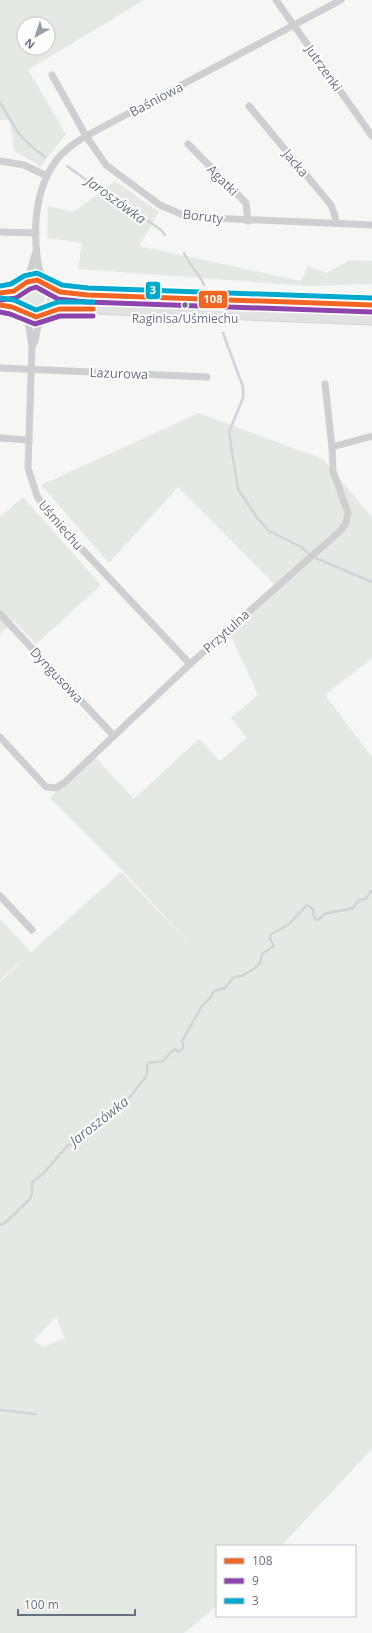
<svg xmlns="http://www.w3.org/2000/svg" width="372" height="1633" viewBox="0 0 372 1633" font-family="'Open Sans',sans-serif">
	<style>
		.green { fill: #e5e9e3; fill-rule: evenodd }
		.lines { fill: none; stroke-linecap: round; stroke-linejoin: round }
		.stream { stroke: #d0d4d8; stroke-width: 2.5 }
		.secondary-casing { stroke: #d3d4d4; stroke-width: 11 }
		.minor { stroke: #cecfd0; stroke-width: 7 }
		.secondary { stroke: #e1e2e2; stroke-width: 9 }
		.bus-1-casing { stroke: #fff; stroke-width: 8 }
		.bus-2-casing { stroke: #fff; stroke-width: 8 }
		.bus-3-casing { stroke: #fff; stroke-width: 8 }
		.bus-1 { stroke: #f26522; stroke-width: 5 }
		.bus-2 { stroke: #8e44ad; stroke-width: 5 }
		.bus-3 { stroke: #00a9ce; stroke-width: 5 }
		.bus-dot { fill: #677184; stroke: #fff; stroke-width: 1.5 }
		.labels { text-anchor: middle; stroke-width: 4; stroke-linejoin: round; paint-order: stroke }
		.bus-label { font-size: 12px; fill: #677184; stroke: #fff }
		.street-label { font-size: 13px; fill: #677184; stroke: #fff }
		.water-label { font-size: 14px; font-style: italic; fill: #687887; stroke: #fff }
		.line-badge { stroke: #fff; stroke-width: 1.5 }
		.badge-label { font-size: 11px; text-anchor: middle; font-weight: bold; fill: #fff }
	</style>
	<rect width="100%" height="100%" fill="#f6f6f5"/>
	<!-- green -->
	<g class="green">
		<path d="M0,0H144L28,70L66,134L39,168L37,164L14,151L10,119L0,120ZM24,24H48V48H24Z"/>
		<polygon points="115,181 159,212 139,246 301,281 308,266 327,273 350,260 372,261 372,284 309,286 78,269 82,243 47,238 48,206 74,212"/>
		<circle cx="34" cy="299" r="11"/>
		<path d="M199,413L323,459L372,517V658L325,695L372,757V1449L281,1546H217V1606L184,1633H0V982L27,956L0,980V919L31,952L121,872L202,957L120,868L50,798L93,755L134,799L199,739L220,761L247,738L231,718L258,695L228,629L276,586L178,487L109,563L41,485ZM56,1317L65,1338L43,1347L34,1340Z"/>
		<polygon points="23,497 101,585 36,644 14,621 0,634 0,517"/>
	</g>
	<g class="lines">
		<!-- stream -->
		<g class="stream">
			<path d="M0,102C15,129 19,138 45,157"/>
			<polyline points="67,166 92,184 123,203 161,230 165,235"/>
			<path d="M184,253C189,265 199,273 204,285"/>
			<polyline points="223,333 243,387 243,398 229,432 238,489 258,519 269,531 301,547 310,554"/>
			<polyline points="316,558 372,582"/>
			<path d="M0,1225L5,1223L30,1199L32,1193V1182L43,1174L67,1146L78,1142L86,1129L101,1117L112,1113L122,1102L130,1097L147,1075V1065L148,1063L163,1061L173,1050L175,1049L178,1052L182,1050L183,1045L182,1041L202,1006L211,997L214,991L225,988L234,977L242,976L254,969L260,963L262,954L274,946L270,939L271,934L288,925L307,905L313,909L314,917L317,920C322,918 323,914 328,913C337,911 345,910 353,908L359,900L366,899L370,892L372,890"/>
			<polyline points="0,1410 36,1414"/>
		</g>
		<!-- secondary casing -->
		<g class="secondary-casing">
			<g id="secondary">
				<circle cx="35" cy="299" r="18"/>
				<polyline points="48,286 60,292 88,295 372,305"/>
				<polyline points="0,293 8,293 21,287"/>
				<polyline points="0,305 22,312"/>
				<polyline points="47,313 66,308 372,320"/>
			</g>
		</g>
		<!-- minor -->
		<g class="minor">
			<polyline points="276,0 372,136"/>
			<polyline points="52,75 86,136 106,165 160,205 188,217 372,225"/>
			<polyline points="249,106 331,205 335,216 336,223"/>
			<polyline points="188,144 246,203 248,221"/>
			<polyline points="0,161 24,165 47,176"/>
			<polyline points="0,232 36,233"/>
			<path d="M42,281C32,243 32,195 55,162C63,151 74,143 86,136L341,0"/>
			<polyline points="27,282 36,251"/>
			<polyline points="27,315 32,346 28,468 37,496 49,514 190,664"/>
			<polyline points="32,346 35,341 40,316"/>
			<polyline points="0,368 207,377"/>
			<polyline points="325,384 332,447 372,436"/>
			<polyline points="0,438 29,440"/>
			<polyline points="0,614 114,736"/>
			<polyline points="0,737 46,787 56,788 64,783 190,664 340,531 346,523 348,513 333,471 332,447"/>
			<polyline points="0,896 32,930"/>
		</g>
		<!-- secondary -->
		<use href="#secondary" class="secondary"/>
		<!-- bus-1 casing -->
		<g class="bus-1-casing">
			<g id="bus-1">
				<polyline points="0,293 14,291 27,282 37,280 60,292 88,295 372,305"/>
				<polyline points="0,305 12,307 36,317 59,309 93,309"/>
			</g>
		</g>
		<!-- bus-2 casing -->
		<g class="bus-2-casing">
			<g id="bus-2">
				<polyline points="1,300 16,298 30,289 36,287 58,299 87,302 372,312"/>
				<polyline points="0,312 10,314 35,324 60,316 93,316"/>
			</g>
		</g>
		<!-- bus-3 casing -->
		<g class="bus-3-casing">
			<g id="bus-3">
				<polyline points="0,286 11,284 24,276 37,273 62,285 88,288 372,298"/>
				<polyline points="1,298 14,300 36,310 58,302 93,302"/>
			</g>
		</g>
		<!-- bus-1 -->
		<use href="#bus-1" class="bus-1"/>
		<!-- bus-2 -->
		<use href="#bus-2" class="bus-2"/>
		<!-- bus-3 -->
		<use href="#bus-3" class="bus-3"/>
	</g>
	<!-- markers -->
	<circle class="bus-dot" cx="185" cy="305" r="3.5"/>
	<g class="labels">
		<!-- bus labels -->
		<g class="bus-label">
			<text x="185" y="323">Raginisa/Uśmiechu</text>
		</g>
		<!-- street labels -->
		<g class="street-label">
			<text transform="translate(324 68) rotate(55)" y="5">Jutrzenki</text>
			<text transform="translate(156 99) rotate(-28)" y="5">Baśniowa</text>
			<text transform="translate(296 163) rotate(50)" y="5">Jacka</text>
			<text transform="translate(223 180) rotate(45)" y="5">Agatki</text>
			<text transform="translate(203 216) rotate(7)" y="5">Boruty</text>
			<text transform="translate(119 373) rotate(2)" y="5">Lazurowa</text>
			<text transform="translate(61 525) rotate(49)" y="5">Uśmiechu</text>
			<text transform="translate(226 631) rotate(-42)" y="5">Przytulna</text>
			<text transform="translate(57 675) rotate(47)" y="5">Dyngusowa</text>
		</g>
		<!-- water labels -->
		<g class="water-label">
			<text transform="translate(116 200) rotate(36)" y="5">Jaroszówka</text>
			<text transform="translate(99 1121) rotate(-38)" y="5">Jaroszówka</text>
		</g>
	</g>
	<g class="line-badge">
		<rect x="145" y="281" width="16" height="19" rx="4" fill="#00a9ce"/>
		<rect x="198" y="290" width="30" height="19" rx="4" fill="#f26522"/>
	</g>
	<g class="badge-label">
		<text x="153" y="294">3</text>
		<text x="213" y="303">108</text>
	</g>
	<!-- legend -->
	<rect x="216" y="1545" width="140" height="72" fill="#ffffff" stroke="#c2c6ce"/>
	<rect x="224" y="1558" width="20" height="6" fill="#f26522" stroke="#c2c6ce"/>
	<text x="252" y="1565" font-size="12" fill="#677184">108</text>
	<rect x="224" y="1578" width="20" height="6" fill="#8e44ad" stroke="#c2c6ce"/>
	<text x="252" y="1585" font-size="12" fill="#677184">9</text>
	<rect x="224" y="1598" width="20" height="6" fill="#00a9ce" stroke="#c2c6ce"/>
	<text x="252" y="1605" font-size="12" fill="#677184">3</text>
	<!-- north arrow -->
	<g transform="translate(36 36) rotate(219)"><circle r="19" fill="#ffffff" stroke="#c2c6ce"/>
	<path d="M0-3L7 15L0 10L-7 15Z" fill="#99a0ac"/>
	<text y="-6" font-size="11" font-weight="bold" text-anchor="middle" fill="#677184">N</text>
	</g>
	<!-- scale -->
	<path d="M18 1609v6h117v-6" fill="none" stroke="#677184" stroke-width="2"/>
	<text x="24" y="1609" font-size="12" fill="#677184" stroke="#ffffff" stroke-width="3" paint-order="stroke">100 m</text>
</svg>
